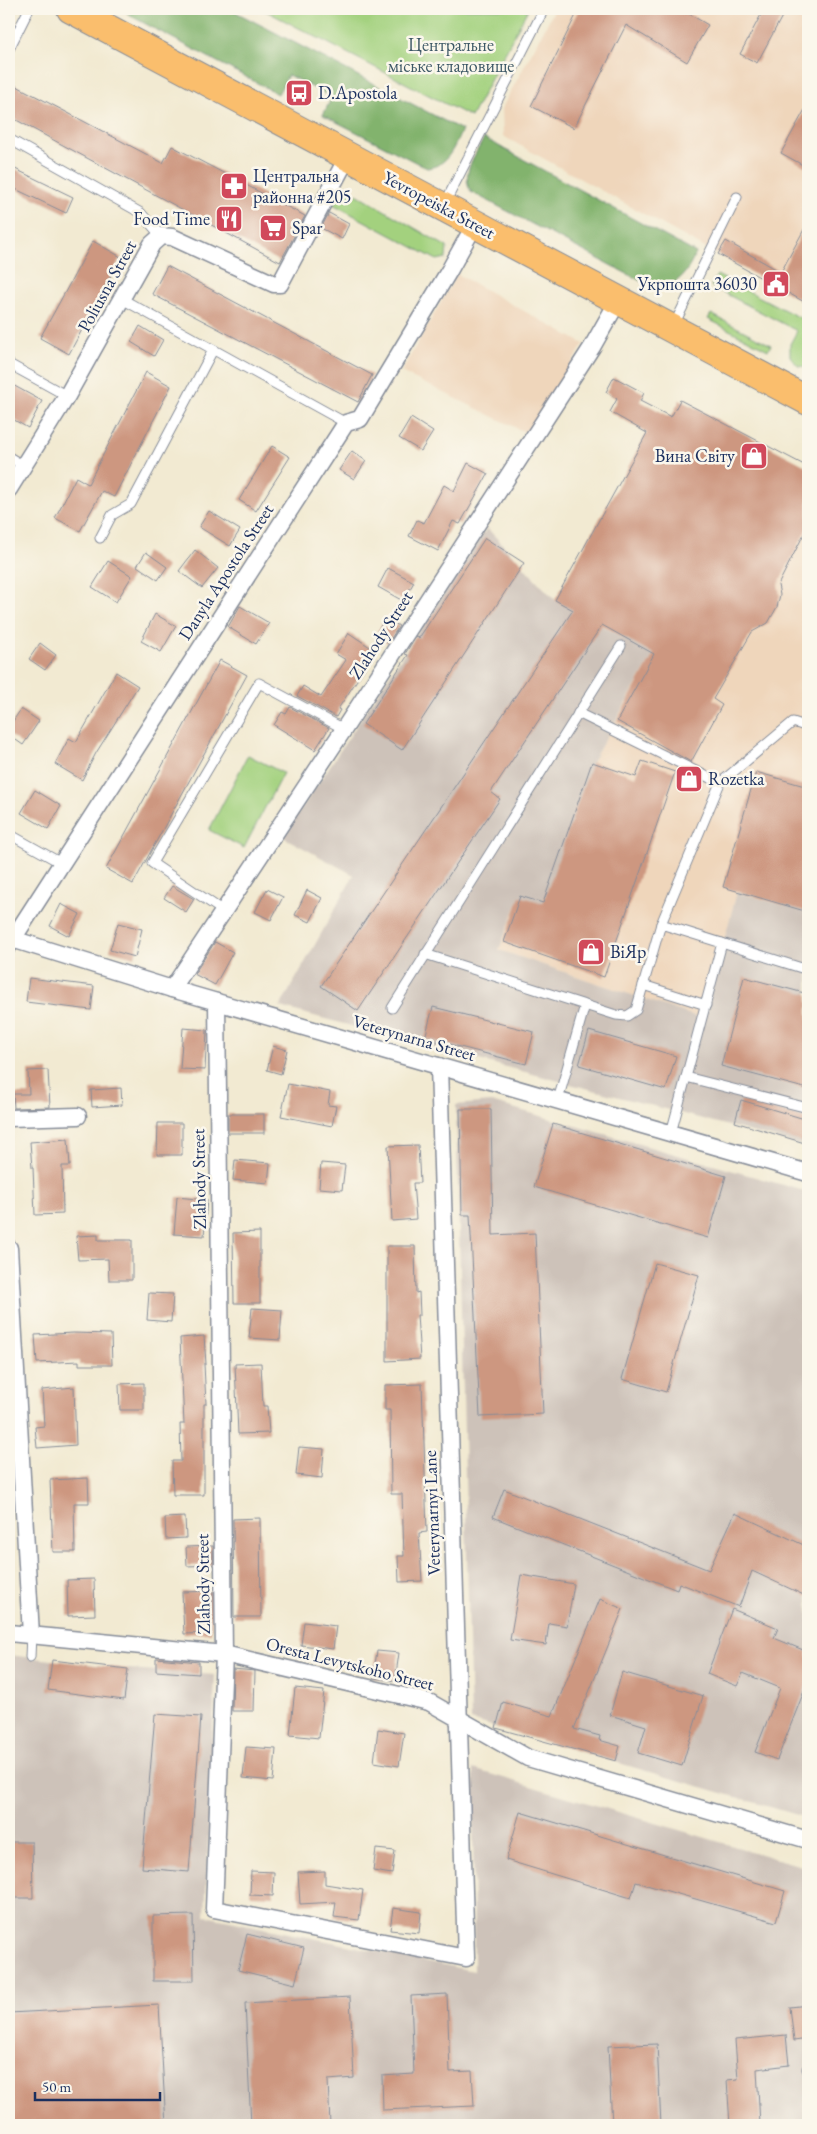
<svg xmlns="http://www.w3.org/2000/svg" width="817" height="2134" viewBox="0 0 817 2134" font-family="'EB Garamond',serif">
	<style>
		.built { fill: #efd6bb }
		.industrial { fill: #cdc2b9 }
		.green { fill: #a3d17e; stroke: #5f806e }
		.forest { fill: #82b36d; stroke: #4e7166 }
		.building { fill: #cd9780 }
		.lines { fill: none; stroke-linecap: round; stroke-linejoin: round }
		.lane-casing { stroke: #868c98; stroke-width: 11 }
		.street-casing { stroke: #868c98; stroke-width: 19 }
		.highway-casing { stroke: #868c98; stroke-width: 30 }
		.lane { stroke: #fff; stroke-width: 9 }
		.street { stroke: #fff; stroke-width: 16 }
		.highway { stroke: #fabe6d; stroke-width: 28 }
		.labels { text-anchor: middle; stroke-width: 5; stroke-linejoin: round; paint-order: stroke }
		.park-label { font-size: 18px; fill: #3d5866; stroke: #fbf7ec }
		.poi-label { font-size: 18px; fill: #1b2f5e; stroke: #fbf7ec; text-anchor: start }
		.street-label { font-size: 18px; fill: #1b2f5e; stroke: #fbf7ec }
	</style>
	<rect width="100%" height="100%" fill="#fbf7ec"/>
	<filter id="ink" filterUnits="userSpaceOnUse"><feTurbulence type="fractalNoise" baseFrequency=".02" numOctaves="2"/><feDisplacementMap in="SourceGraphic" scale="10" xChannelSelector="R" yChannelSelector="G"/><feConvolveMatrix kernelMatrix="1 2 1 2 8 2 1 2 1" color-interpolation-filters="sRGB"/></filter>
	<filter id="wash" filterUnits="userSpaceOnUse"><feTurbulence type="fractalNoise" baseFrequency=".0096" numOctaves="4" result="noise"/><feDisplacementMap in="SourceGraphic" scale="20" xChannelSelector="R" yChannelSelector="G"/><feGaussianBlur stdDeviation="1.12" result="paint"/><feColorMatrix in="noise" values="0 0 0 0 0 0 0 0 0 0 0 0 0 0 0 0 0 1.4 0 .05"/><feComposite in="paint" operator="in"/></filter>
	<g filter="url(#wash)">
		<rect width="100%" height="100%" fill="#f2ead2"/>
		<!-- built -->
		<g class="built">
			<polygon points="555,9 808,9 808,305 503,136 502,108"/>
			<polygon points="457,274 584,344 527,433 401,372"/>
			<polygon points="680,400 808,467 808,912 737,892 703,1019 499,950 520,896 544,903 592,762 654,654 555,600 649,428 671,417"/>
		</g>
		<!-- industrial -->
		<g class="industrial">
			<polygon points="487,528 555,600 654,654 592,762 543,903 520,896 499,950 703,1019 737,892 808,912 808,1147 280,1007 354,875 283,837"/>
			<polygon points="491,1102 808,1192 808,1818 471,1720 456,1105"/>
			<polygon points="9,1655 128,1669 215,1675 205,1916 474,1971 473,1769 808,1868 808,2125 9,2125"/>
		</g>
		<!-- green -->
		<g class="green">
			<polygon points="262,9 528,9 471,117"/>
			<polygon points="340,188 348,189 447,247 446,258 437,260 329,202"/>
			<polygon points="717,275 808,322 808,367 798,366 790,356 790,344 797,331 711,286"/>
			<polygon points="711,314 771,345 768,350 708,319"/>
			<polygon points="248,755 283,773 244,848 209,830"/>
		</g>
		<!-- forest -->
		<g class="forest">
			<path d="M129,9H230L462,130C454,147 448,166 427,168L323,115L332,97L288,75L278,94L127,14Z"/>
			<path d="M484,138L696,253C688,272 677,288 654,288L471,192C460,174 476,154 484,138Z"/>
		</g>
		<g id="blocks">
			<!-- building -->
			<g class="building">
				<polygon points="579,9 681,9 708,25 687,62 626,25 574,128 531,106"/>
				<polygon points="764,9 786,9 757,63 740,54"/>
				<polygon points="9,82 163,163 172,146 305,216 280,262 9,116"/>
				<polygon points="808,104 808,168 781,153"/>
				<polygon points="9,166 73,197 66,213 9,186"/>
				<polygon points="329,213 349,224 342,239 321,228"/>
				<polygon points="808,222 808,304 718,254 726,241 781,272"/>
				<polygon points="93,241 121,257 69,354 40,338"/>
				<polygon points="167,266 372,375 358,402 152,294"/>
				<polygon points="140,326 163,340 154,356 131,342"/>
				<polygon points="146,372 171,386 114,497 102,491 80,531 55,518 76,477 88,484"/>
				<polygon points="614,377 644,393 640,401 671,417 680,400 808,467 808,526 778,585 780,595 777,607 768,623 752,632 713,699 722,705 691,762 617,721 654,654 602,625 491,792 500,799 358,1011 321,986 573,610 555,600 647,433 610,412 617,399 606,392"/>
				<polygon points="9,383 42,401 28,428 9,417"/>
				<polygon points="411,418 433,432 421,451 399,438"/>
				<polygon points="272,446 290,457 256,511 239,500"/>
				<polygon points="352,451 366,461 354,479 339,470"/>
				<polygon points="468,463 488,474 460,524 453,521 438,551 409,536 417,520 424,523 444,485 454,491"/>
				<polygon points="209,511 240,530 230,546 199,527"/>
				<polygon points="485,538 524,563 402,750 363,724 408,655 405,654 416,636 419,638"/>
				<polygon points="195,550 218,568 202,588 179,571"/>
				<polygon points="146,552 167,567 158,580 137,566"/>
				<polygon points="108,561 132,576 116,602 92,587"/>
				<polygon points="388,568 414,582 403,601 378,587"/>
				<polygon points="240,606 269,623 256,644 228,627"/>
				<polygon points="155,614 176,626 161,652 141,641"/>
				<polygon points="386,618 399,626 388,643 375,635"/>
				<polygon points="349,633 376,651 338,709 340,710 336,717 297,696 303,686 321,697 346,660 336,654"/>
				<polygon points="40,643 56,655 45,670 29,659"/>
				<polygon points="220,660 247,675 133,884 106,869"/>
				<polygon points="116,672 138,686 96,753 82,780 55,764 69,738 76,742"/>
				<polygon points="290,707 329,728 315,750 274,725 282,712 286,714"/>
				<polygon points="21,709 39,721 23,745 9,735 9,727"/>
				<polygon points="642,761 675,772 604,977 504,942 520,896 543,903 592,762 636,777"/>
				<polygon points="756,772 808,787 808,912 723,887"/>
				<polygon points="35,790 61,806 48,829 21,813"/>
				<polygon points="172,886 194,899 186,912 164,898"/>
				<polygon points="267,889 283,897 271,920 255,912"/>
				<polygon points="307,890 322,898 310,922 295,915"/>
				<polygon points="61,904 80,914 69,936 50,926"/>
				<polygon points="118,923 142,929 135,957 110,950"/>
				<polygon points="215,942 233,952 215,985 194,974"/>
				<polygon points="744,977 808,994 808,1089 721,1066"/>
				<polygon points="29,978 94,986 91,1010 26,1002"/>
				<polygon points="433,1007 534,1032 526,1064 425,1038"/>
				<polygon points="183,1028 207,1030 205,1070 180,1069"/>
				<polygon points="589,1031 676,1056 666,1090 579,1065"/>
				<polygon points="273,1046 287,1050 281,1074 267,1070"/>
				<polygon points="48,1070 50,1107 14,1108 13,1094 29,1094 28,1071"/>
				<polygon points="288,1084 330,1092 328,1105 336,1106 332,1126 281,1116"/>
				<polygon points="121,1088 122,1105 92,1107 91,1090"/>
				<polygon points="741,1100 808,1120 808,1144 735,1122"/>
				<polygon points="460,1109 491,1109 493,1235 535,1233 543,1414 480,1417 470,1215 462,1215"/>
				<rect x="228" y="1114" width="36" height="19"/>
				<polygon points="158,1123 182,1123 182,1155 157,1155"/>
				<polygon points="553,1124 726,1176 708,1238 534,1187"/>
				<polygon points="68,1139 70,1166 62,1166 63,1214 35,1215 33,1168 32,1168 30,1142"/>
				<polygon points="418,1145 420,1183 413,1183 416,1219 392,1221 388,1146"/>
				<polygon points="235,1160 270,1163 268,1183 233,1180"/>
				<polygon points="321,1163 345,1165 342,1190 319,1188"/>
				<polygon points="177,1197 207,1200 204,1236 174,1234"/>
				<polygon points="260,1232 260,1303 234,1303 233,1233"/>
				<polygon points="98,1235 98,1240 132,1240 132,1280 109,1280 108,1259 78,1260 76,1236"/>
				<polygon points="387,1246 415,1246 416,1293 419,1292 420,1315 417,1315 420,1359 387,1361"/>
				<polygon points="655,1263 699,1275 666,1392 622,1379"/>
				<polygon points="149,1293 173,1294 171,1322 147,1320"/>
				<polygon points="252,1308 282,1310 280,1340 249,1338"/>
				<polygon points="73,1333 111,1334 112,1365 79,1365 79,1361 37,1363 35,1335"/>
				<polygon points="204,1336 206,1364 204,1364 206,1404 204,1404 204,1495 173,1495 172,1461 181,1461 180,1424 184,1424 180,1338"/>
				<polygon points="261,1363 263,1406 267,1406 269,1433 238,1434 235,1364"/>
				<polygon points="144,1383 144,1410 120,1410 119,1384"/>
				<polygon points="422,1384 427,1532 419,1533 422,1581 399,1582 398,1556 404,1556 402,1494 391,1494 390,1410 385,1410 385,1385"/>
				<polygon points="74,1387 76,1445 37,1448 35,1427 44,1426 42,1390"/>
				<polygon points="299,1447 324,1449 322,1478 296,1475"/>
				<polygon points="88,1478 89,1503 74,1503 75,1552 53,1552 50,1480"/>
				<polygon points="504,1489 709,1570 735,1513 808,1547 808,1597 752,1571 739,1607 679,1583 677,1590 493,1517"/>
				<polygon points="185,1517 186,1538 166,1539 165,1518"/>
				<polygon points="260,1518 261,1617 234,1617 233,1519"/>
				<polygon points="213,1546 213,1565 187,1566 186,1547"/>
				<polygon points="521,1575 574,1584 567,1626 549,1623 546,1645 510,1640"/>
				<polygon points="94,1579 95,1615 68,1616 67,1580"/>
				<polygon points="213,1591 211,1633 184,1634 182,1592"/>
				<polygon points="600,1599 623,1609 574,1729 600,1736 599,1740 620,1746 616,1761 496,1728 503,1702 552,1716"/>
				<polygon points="732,1609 778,1628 774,1638 808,1652 808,1681 777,1760 755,1752 780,1688 743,1673 737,1686 707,1674"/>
				<polygon points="304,1622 336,1626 333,1649 301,1645"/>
				<polygon points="377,1651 399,1653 395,1681 373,1678"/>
				<polygon points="156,1658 199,1662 199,1674 156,1671"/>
				<polygon points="52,1660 128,1669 124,1700 48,1690"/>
				<polygon points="233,1669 255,1671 254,1711 232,1711"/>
				<polygon points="622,1672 703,1696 682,1766 638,1753 646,1726 610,1715"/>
				<polygon points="295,1688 324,1691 319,1738 290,1735"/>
				<polygon points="155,1714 201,1717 189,1872 142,1868"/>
				<polygon points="378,1729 404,1733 399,1766 374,1762"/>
				<polygon points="246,1747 276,1749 273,1781 243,1778"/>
				<polygon points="520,1812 785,1891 776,1922 636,1882 631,1898 506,1860"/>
				<polygon points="9,1842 32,1842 33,1898 9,1898"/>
				<polygon points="376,1849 395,1851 392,1874 373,1871"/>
				<polygon points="251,1871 274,1872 273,1896 250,1895"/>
				<polygon points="325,1871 325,1884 363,1890 359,1920 334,1917 336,1902 300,1904 298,1872"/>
				<polygon points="393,1908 421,1912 419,1933 390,1930"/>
				<polygon points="193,1915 194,1981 153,1981 153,1916"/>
				<polygon points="247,1934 304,1948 295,1984 238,1970"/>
				<polygon points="447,1994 450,2072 472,2071 474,2106 383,2110 382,2076 414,2074 411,1996"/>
				<polygon points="350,1997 354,2078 328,2080 330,2125 251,2125 245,2003"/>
				<polygon points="159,2005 166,2125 9,2125 9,2013"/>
				<polygon points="808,2005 808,2039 794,2041 790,2007"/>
				<polygon points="786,2035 789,2065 757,2069 760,2125 730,2125 727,2080 738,2079 735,2040"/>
				<polygon points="657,2044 661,2125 612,2125 608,2046"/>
			</g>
		</g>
	</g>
	<g filter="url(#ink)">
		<use href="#blocks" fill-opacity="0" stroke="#868c98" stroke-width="1"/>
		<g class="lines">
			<!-- lane casing -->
			<g class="lane-casing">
				<g id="lane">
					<polyline points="9,49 29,9"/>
					<polyline points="9,139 141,213 161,236"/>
					<polyline points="444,205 544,9"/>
					<polyline points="122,299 346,423"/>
					<polyline points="673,327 737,197"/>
					<polyline points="9,364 67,396"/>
					<polyline points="9,457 24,466"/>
					<polyline points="100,538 112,515 131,504 213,350"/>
					<polyline points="720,783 793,722 808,727"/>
					<polyline points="9,834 61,863"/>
					<polyline points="223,911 152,863 259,683 344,729"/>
					<polyline points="661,924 808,970"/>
					<polyline points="425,954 616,1015 627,1016 636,1010 661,924 720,783 578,713"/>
					<polyline points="643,985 706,1005"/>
					<polyline points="392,1008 621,646"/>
					<polyline points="686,1077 808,1108"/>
					<polyline points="558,1100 585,1005"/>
					<polyline points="671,1133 722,943"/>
					<polyline points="30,1657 31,1635"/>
					<polyline points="807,2069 808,2068"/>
				</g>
			</g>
			<!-- street casing -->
			<g class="street-casing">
				<g id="street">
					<polyline points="9,489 67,396 152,244 161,236 172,237 274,284 280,284 348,156"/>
					<polyline points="9,938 172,989 808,1173"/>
					<polyline points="9,945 346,423 360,419 449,271 475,224"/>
					<polyline points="172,989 344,729 592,347 618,301"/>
					<polyline points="217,1002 224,1654 214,1909 466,1958 439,1066"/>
					<polyline points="9,1118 78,1116"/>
					<polyline points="9,1248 31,1635"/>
					<polyline points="9,1633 224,1654 429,1702 528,1758 808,1840"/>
				</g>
			</g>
			<!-- highway casing -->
			<g class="highway-casing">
				<polyline id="highway" points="71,9 808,401"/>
			</g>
			<!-- lane -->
			<use href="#lane" class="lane"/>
			<!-- street -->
			<use href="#street" class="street"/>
			<!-- highway -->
			<use href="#highway" class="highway"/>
		</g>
	</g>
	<!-- icons -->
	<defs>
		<g id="bus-square" transform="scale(1.4375)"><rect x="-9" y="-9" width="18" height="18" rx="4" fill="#d1495b" stroke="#fbf7ec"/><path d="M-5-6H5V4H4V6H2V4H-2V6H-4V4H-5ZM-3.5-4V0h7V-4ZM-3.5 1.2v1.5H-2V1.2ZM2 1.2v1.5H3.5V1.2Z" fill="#fff"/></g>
		<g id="pharmacy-square" transform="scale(1.4375)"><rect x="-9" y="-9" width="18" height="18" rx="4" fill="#d1495b" stroke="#fbf7ec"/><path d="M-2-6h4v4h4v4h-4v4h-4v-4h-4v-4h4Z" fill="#fff"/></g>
		<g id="restaurant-square" transform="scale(1.4375)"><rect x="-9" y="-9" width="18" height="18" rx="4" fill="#d1495b" stroke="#fbf7ec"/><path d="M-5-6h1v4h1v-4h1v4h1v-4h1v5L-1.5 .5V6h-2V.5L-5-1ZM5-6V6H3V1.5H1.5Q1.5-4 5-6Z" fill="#fff"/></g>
		<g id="supermarket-square" transform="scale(1.4375)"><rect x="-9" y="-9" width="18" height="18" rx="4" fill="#d1495b" stroke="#fbf7ec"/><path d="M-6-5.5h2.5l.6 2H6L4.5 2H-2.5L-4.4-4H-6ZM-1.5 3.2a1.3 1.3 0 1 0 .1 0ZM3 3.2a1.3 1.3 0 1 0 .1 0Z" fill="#fff"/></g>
		<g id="civic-square" transform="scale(1.4375)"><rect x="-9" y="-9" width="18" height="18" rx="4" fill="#d1495b" stroke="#fbf7ec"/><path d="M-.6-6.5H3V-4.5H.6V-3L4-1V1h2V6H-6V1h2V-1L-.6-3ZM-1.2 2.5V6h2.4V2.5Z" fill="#fff"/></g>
		<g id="shop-square" transform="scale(1.4375)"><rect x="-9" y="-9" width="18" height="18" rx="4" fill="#d1495b" stroke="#fbf7ec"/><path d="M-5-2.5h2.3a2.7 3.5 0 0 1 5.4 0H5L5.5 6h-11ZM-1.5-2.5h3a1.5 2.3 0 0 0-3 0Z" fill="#fff"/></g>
	</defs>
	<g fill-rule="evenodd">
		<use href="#bus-square" x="299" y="93"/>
		<use href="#pharmacy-square" x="234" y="186"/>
		<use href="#restaurant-square" x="229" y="219"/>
		<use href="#supermarket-square" x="273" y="228"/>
		<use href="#civic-square" x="776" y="284"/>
		<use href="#shop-square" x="754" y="456"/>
		<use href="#shop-square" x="689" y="779"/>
		<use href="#shop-square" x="591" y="952"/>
	</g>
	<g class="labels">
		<!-- park labels -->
		<g class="park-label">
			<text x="451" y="51">Центральне<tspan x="451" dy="21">міське кладовище</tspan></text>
		</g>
		<!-- poi labels -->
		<g class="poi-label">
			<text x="318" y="99">D.Apostola</text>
			<text x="253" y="182">Центральна<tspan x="253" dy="21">районна #205</tspan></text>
			<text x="210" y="225" text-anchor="end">Food Time</text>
			<text x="292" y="234">Spar</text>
			<text x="757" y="290" text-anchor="end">Укрпошта 36030</text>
			<text x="735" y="462" text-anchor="end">Вина Світу</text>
			<text x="708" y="785">Rozetka</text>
			<text x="610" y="958">ВіЯр</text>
		</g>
		<!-- street labels -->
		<g class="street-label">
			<text transform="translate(439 205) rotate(28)" y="6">Yevropeiska Street</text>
			<text transform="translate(107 286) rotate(-61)" y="6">Poliusna Street</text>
			<text transform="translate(226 572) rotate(-57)" y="6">Danyla Apostola Street</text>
			<text transform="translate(381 635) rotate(-57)" y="6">Zlahody Street</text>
			<text transform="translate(414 1038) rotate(16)" y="6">Veterynarna Street</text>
			<text transform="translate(199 1179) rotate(-91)" y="6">Zlahody Street</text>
			<text transform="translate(432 1513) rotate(-92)" y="6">Veterynarnyi Lane</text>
			<text transform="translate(203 1584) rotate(-91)" y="6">Zlahody Street</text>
			<text transform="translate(350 1664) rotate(14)" y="6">Oresta Levytskoho Street</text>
		</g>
	</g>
	<!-- margin -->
	<rect width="817" height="2134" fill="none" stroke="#fbf7ec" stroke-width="30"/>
	<!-- scale -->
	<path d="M35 2092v8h125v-8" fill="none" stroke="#1b2f5e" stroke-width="2.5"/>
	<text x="42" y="2092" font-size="15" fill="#1b2f5e" stroke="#fbf7ec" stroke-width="4" paint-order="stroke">50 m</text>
</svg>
